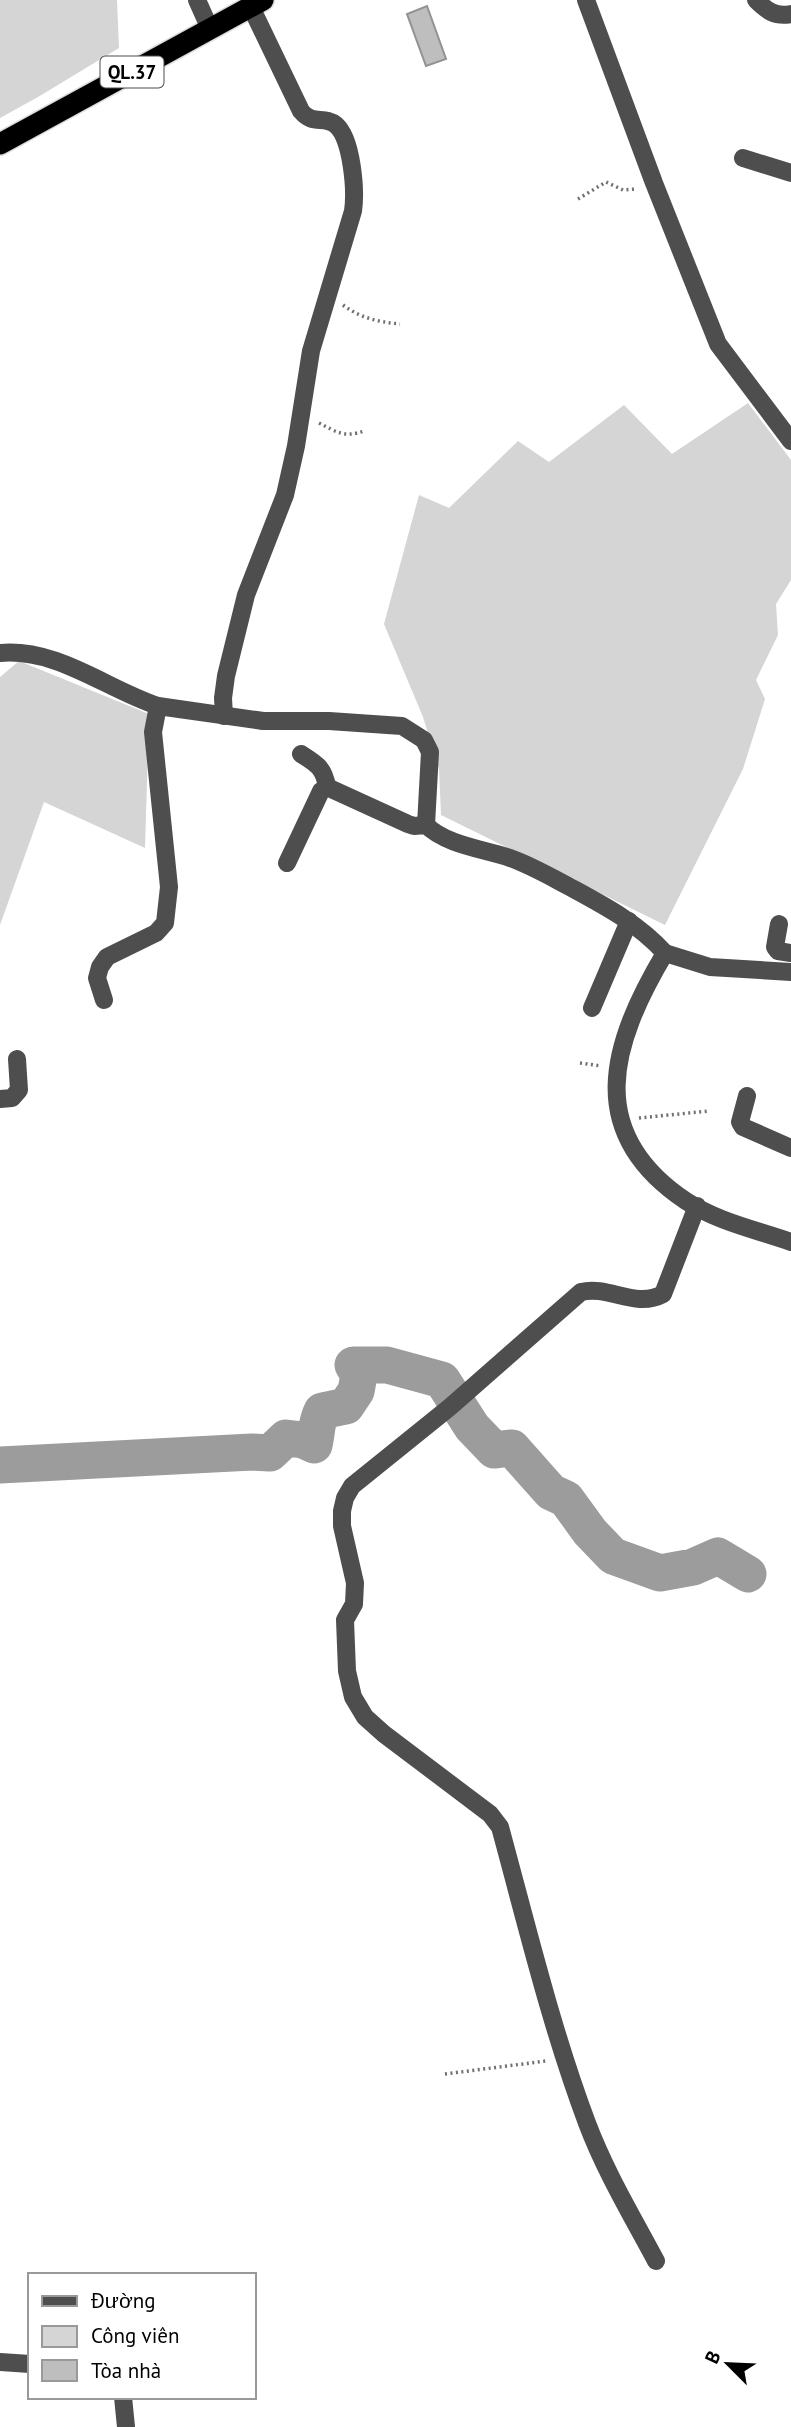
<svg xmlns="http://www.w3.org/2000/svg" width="791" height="2427" viewBox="0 0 791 2427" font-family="'PT Sans',sans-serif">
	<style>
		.green { fill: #d5d5d5 }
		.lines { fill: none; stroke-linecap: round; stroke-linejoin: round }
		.river { stroke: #9c9c9c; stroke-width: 37 }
		.building { fill: #bebebe; stroke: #929292; stroke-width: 2 }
		.highway-casing { stroke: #dbdbdb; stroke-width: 24 }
		.path { stroke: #707070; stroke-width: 3.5; stroke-dasharray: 2 3.5; stroke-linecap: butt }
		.minor { stroke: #4e4e4e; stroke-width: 18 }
		.highway { stroke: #000; stroke-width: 21 }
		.labels { text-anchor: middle; stroke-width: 7; stroke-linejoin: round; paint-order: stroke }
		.shield { fill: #fff; stroke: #4c4c4c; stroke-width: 2 }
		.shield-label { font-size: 19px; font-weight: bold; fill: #000 }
	</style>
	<rect width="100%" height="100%" fill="#fff"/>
	<!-- green -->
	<g class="green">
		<polygon points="0,0 117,0 119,48 38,97 0,118"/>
		<polygon points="748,403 791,460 791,580 776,604 778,635 756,680 765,699 743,769 665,925 441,815 439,769 423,717 384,624 419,495 449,508 518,441 549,462 624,405 672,454"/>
		<polygon points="19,661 149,714 145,848 44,802 0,925 0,677"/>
	</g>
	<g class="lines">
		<!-- river -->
		<path class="river" d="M0,1465L252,1452L270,1453L286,1438L303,1440L314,1445C317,1433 316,1422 322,1411L346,1406L356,1391L359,1375L353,1365H387L442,1380L472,1427L494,1450L512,1448L551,1492L566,1499L590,1532L613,1556L660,1573L693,1567L718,1556L748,1574"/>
	</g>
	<!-- building -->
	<polygon class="building" points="427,6 446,59 426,66 407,14"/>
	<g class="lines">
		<!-- highway casing -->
		<g class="highway-casing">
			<polyline id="highway" points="0,144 263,0"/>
		</g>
		<!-- path -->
		<g class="path">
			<polyline points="578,199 606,182 623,190 636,189"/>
			<path d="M343,305C360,318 379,322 400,324"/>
			<path d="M319,423C337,432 344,438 364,431"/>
			<polyline points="580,1063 601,1066"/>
			<polyline points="639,1118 709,1111"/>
			<polyline points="445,2074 546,2061"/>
		</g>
		<!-- minor -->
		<g class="minor">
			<polyline points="197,0 210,29"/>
			<polyline points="586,0 654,183 718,344 791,441"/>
			<path d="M756,0C767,11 775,17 791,14"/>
			<polyline points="743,158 791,173"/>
			<path d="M0,653C58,648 106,689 158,706L263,721H329L402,726L424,740L430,752L426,825"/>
			<path d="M224,716L223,698L226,676L246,595L285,495L296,446L311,351L353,211C356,190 352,139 336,125C324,115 313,126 301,111L251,7"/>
			<path d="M301,754C317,764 324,768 327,787"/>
			<path d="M287,863L321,791L327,787L408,824L414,826L426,825C446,845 484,849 510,858C530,865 549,876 568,886C603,905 638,923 665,953C611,1044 583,1132 686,1201C716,1221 757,1230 791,1242"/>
			<polyline points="779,924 775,947 778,951 791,953"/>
			<polyline points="665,953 710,967 791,972"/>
			<polyline points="104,1000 97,978 100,967 107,957 156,933 165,923 169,887 153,732 158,706"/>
			<polyline points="592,1008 629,921"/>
			<polyline points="747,1096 740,1122 743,1127 791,1148"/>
			<polyline points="0,1099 12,1098 19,1090 17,1059"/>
			<path d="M656,2261C632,2216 605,2171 587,2123C551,2027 527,1926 500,1827L490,1814L384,1734L365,1717L353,1697L347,1671L345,1620L354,1604L355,1583L342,1526V1511L345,1498L352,1486L450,1407L581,1292C609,1285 635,1309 663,1294L697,1206"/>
			<polyline points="0,2362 30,2364"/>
			<polyline points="123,2397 126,2427"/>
		</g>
		<!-- highway -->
		<use href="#highway" class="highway"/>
	</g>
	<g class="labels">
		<!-- shield labels -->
		<rect class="shield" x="100.5" y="56.5" width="63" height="31" rx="5"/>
		<g class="shield-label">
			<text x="132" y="79">QL.37</text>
		</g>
	</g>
	<!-- legend -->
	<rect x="28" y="2273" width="228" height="126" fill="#ffffff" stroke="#999999" stroke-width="2"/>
	<rect x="42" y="2296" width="35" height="10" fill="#4e4e4e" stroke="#999999" stroke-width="2"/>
	<text x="91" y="2308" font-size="21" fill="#000000">Đường</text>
	<rect x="42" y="2326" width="35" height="21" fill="#d5d5d5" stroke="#999999" stroke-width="2"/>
	<text x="91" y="2343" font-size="21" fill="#000000">Công viên</text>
	<rect x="42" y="2360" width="35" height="21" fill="#bebebe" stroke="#999999" stroke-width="2"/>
	<text x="91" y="2378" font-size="21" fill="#000000">Tòa nhà</text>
	<!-- north arrow -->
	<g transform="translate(728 2364) rotate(294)" stroke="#ffffff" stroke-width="5" paint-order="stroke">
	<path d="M0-5L12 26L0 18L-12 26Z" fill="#000000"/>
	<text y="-10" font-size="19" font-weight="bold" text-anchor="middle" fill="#000000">B</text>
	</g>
</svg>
